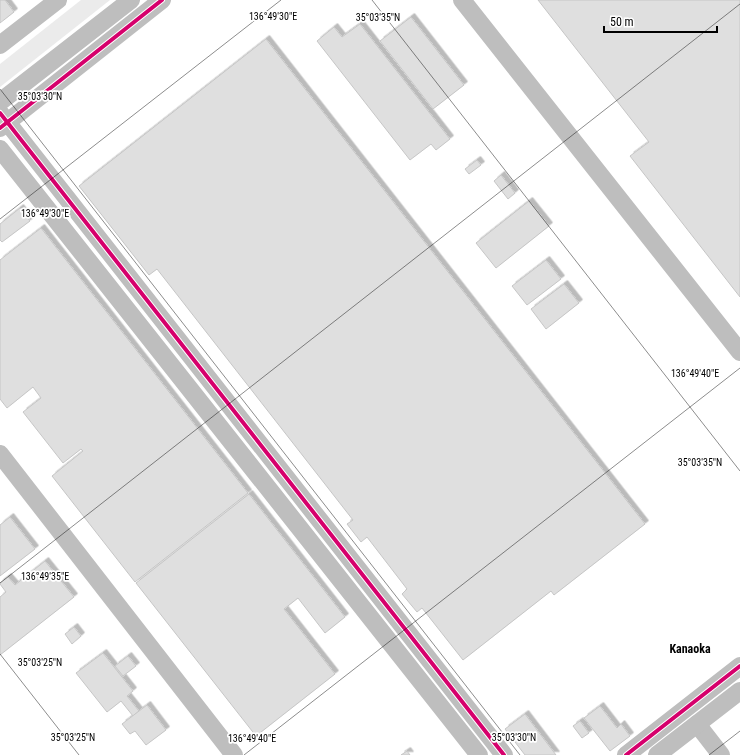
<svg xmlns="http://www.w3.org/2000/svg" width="740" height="755" viewBox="0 0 740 755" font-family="'Roboto Condensed',sans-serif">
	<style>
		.green { fill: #ebebeb }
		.building { fill: #dfdfdf; stroke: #c6c6c6; filter: url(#shadow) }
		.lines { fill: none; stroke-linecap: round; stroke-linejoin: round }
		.minor { stroke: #bebebe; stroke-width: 18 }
		.cycleway-casing { stroke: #fff; stroke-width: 6 }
		.cycleway { stroke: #d6006c; stroke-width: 4 }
		.ticks { fill: none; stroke: #000; stroke-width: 1; stroke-opacity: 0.45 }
		.labels { text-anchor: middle; stroke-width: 3.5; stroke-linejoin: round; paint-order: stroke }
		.quarter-label { font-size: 12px; font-weight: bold; fill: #000; stroke: #fff }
		.ticks-label { font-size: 10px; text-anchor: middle; fill: #000; stroke: #fff; stroke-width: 3.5; stroke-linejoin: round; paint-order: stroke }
	</style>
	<defs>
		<filter id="shadow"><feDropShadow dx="3.5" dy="-3.5" stdDeviation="0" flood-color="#0004"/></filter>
	</defs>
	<rect width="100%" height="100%" fill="#fff"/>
	<!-- green -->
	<polygon class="green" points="81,0 110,0 0,87 0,64"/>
	<!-- building -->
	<g class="building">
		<polygon points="0,0 5,0 14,12 0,23"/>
		<polygon points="538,0 740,0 740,297 630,156 649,142"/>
		<polygon points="411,17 464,85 433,109 380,41"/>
		<polygon points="360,24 450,139 436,150 431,144 410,160 317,41 334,27 342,37"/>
		<polygon points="266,39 645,524 554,595 551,591 463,660 422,608 417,612 402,594 407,589 367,537 361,542 347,524 353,520 157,269 149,275 79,186"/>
		<polygon points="477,160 481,165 469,174 465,169"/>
		<polygon points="501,175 515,193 508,199 494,181"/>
		<polygon points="529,201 549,226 496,268 476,243"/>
		<polygon points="20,208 30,221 2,242 0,240 0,224"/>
		<polygon points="41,228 248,493 135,582 52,476 83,451 81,449 63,463 23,412 41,398 33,387 7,408 0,399 0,260"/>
		<polygon points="546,260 561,279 527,305 512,286"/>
		<polygon points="564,284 579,303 546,329 531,309"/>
		<polygon points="249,494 345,617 325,633 298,598 284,609 335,674 256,736 136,583"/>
		<polygon points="10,517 35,549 0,576 0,525"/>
		<polygon points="45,561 74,597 0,655 0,597 6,592 0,584 0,583 8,577 15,585"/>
		<polygon points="74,627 81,636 72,644 65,634"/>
		<polygon points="103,653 133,691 127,696 139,711 133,716 121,701 107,712 76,673"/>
		<polygon points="128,656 136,666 123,676 115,666"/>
		<polygon points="147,705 166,730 146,745 135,731 130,734 122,724"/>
		<polygon points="600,706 617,728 621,724 630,736 610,751 584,718"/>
		<polygon points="525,714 556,755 525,755 505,729"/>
		<polygon points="580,721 589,733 582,738 573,726"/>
		<polygon points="407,751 410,755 401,755"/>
	</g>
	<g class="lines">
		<!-- minor -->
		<g class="minor">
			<polyline points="462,0 740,352"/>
			<polyline points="0,45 58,0"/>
			<polyline points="0,102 131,0"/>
			<polyline points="0,113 504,755"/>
			<polyline points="0,128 162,0"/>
			<polyline points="0,149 479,755"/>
			<polyline points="0,454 234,755"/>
			<polyline points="697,724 721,755"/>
			<polyline points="626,755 740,666"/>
			<polyline points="657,755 740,691"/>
		</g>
		<!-- cycleway casing -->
		<g class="cycleway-casing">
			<g id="cycleway">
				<polyline points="0,113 504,755"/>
				<polyline points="0,128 162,0"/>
				<polyline points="626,755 740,666"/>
			</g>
		</g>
		<!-- cycleway -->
		<use href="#cycleway" class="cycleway"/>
	</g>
	<!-- ticks -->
	<path class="ticks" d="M372,0L740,471M0,89L520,755M0,219L281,0M0,583L740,4M0,654L79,755M244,755L740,368M709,755L740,731"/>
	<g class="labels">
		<!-- quarter labels -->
		<g class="quarter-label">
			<text x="690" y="653">Kanaoka</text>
		</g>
	</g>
	<g class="ticks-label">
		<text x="273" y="20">136°49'30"E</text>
		<text x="378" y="21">35°03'35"N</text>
		<text x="40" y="100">35°03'30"N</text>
		<text x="45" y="217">136°49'30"E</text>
		<text x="695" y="377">136°49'40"E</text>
		<text x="700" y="466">35°03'35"N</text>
		<text x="45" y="580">136°49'35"E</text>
		<text x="40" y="666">35°03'25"N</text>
		<text x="73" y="741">35°03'25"N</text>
		<text x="514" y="741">35°03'30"N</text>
		<text x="252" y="742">136°49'40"E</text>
	</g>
	<!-- scale -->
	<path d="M604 26v6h113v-6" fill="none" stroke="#000000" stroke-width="2"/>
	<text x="610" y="26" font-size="12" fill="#000000" stroke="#ffffff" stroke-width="3" paint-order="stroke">50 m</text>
</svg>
